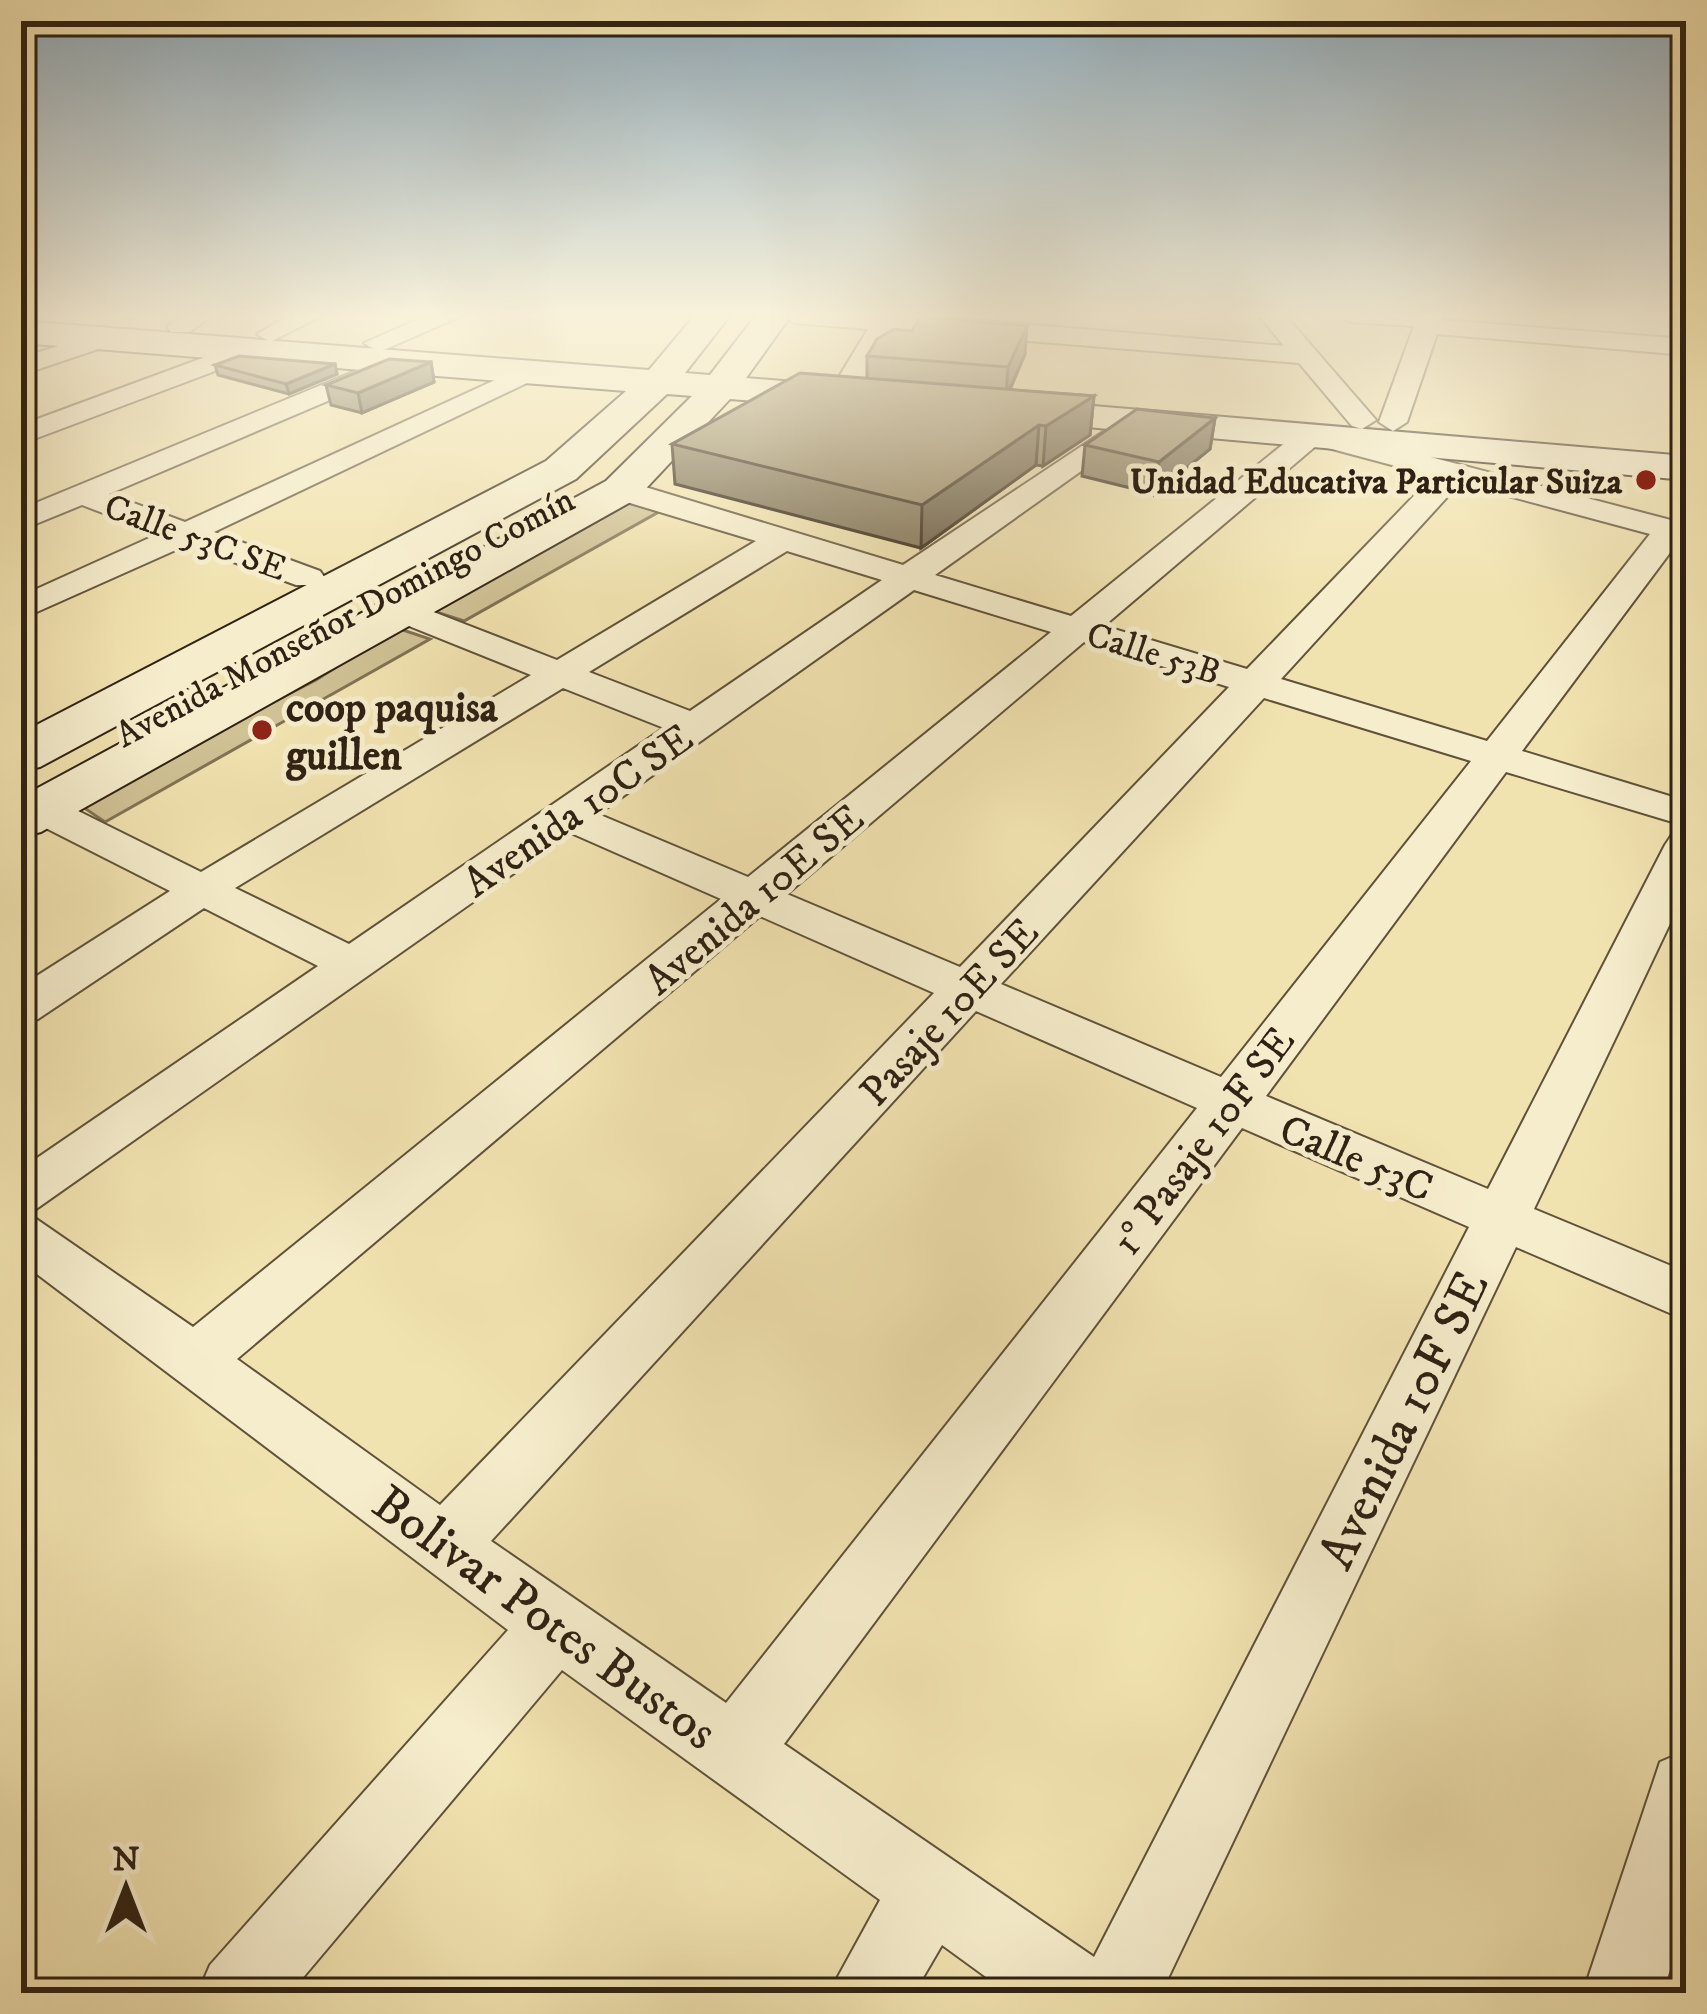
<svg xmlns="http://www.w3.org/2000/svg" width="1707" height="2014" viewBox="0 0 1707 2014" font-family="'IM FELL DW Pica',serif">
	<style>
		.green { fill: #d0c295; stroke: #807254; stroke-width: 3 }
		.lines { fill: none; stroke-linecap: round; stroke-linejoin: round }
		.street-casing { stroke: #60523a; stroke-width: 4 }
		.secondary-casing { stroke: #2f2113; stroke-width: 4 }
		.street { fill: #f6edcc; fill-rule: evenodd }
		.secondary { fill: #f6edcc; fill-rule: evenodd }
		.wall { fill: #7f7357; stroke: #2f2113; stroke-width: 3 }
		.shaded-wall { fill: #685e47; stroke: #2f2113; stroke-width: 3 }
		.building { fill: #948665; stroke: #2f2113; stroke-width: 3 }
		.poi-dot { fill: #8f2418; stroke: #f6edcc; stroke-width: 4.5 }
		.labels { text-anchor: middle; stroke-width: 10; stroke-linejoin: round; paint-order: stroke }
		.far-poi-label { font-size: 36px; font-weight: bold; fill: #2f2113; stroke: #f6edcc; text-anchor: end }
		.far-street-label { font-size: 36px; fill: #2f2113; stroke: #f6edcc }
		.poi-label { font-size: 42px; font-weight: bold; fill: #2f2113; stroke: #f6edcc; text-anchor: start }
		.street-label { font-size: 42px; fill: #2f2113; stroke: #f6edcc }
		.near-street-label { font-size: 51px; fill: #2f2113; stroke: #f6edcc }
	</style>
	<rect width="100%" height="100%" fill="#f1e3b0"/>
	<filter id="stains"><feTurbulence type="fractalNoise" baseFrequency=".00167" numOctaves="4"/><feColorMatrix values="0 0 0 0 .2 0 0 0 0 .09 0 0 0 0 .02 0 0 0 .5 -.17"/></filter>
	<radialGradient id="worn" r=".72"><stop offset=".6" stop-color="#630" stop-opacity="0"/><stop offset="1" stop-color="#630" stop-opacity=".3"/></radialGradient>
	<!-- green -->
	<g class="green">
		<polygon points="628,501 664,509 464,621 433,611"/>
		<polygon points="397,628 430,639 105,822 77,803 316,680"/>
	</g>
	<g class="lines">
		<!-- street casing -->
		<g class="street-casing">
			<g id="street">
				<polygon points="21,314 43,314 29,323 21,321"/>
				<polygon points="184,314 215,314 189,332 171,332 167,327"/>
				<polygon points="292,314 325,314 270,342 257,334"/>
				<polygon points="430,314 466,314 386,349 377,351 364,343"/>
				<polygon points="782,314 901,314 1284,346 1258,314 1284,314 1376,420 1362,429 1352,426 1299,363 892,330 861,386 851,388 837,380 868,329 794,323"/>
				<polygon points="1338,314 1443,314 1442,320 1686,339 1686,355 1437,334 1407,422 1393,431 1379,422 1414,326 1350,322"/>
				<polygon points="104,331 117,339 113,344 21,375 21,358"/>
				<polygon points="246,342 259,350 255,356 21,444 21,425"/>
				<polygon points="387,358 396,360 400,366 396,372 109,494 185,522 526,366 536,364 550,372 214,532 320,571 325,578 320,585 296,585 187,545 21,619 21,596 158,534 82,505 21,530 21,509"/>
				<path d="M1133,412L1147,421L1143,427L935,575L1071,616L1302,429L1312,426L1686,524V544L1678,542L1522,751L1686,801V826L1506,772L1266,1096L1488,1189L1665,845L1671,836L1686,832V890L1534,1209L1686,1272V1320L1516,1247L1161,1993H1008L942,1945L914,1993H829L880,1900L562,1670L290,1993H198L210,1965L508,1630L21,1262V1169L318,966L204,908L38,1019L21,1024V986L170,891L26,818L21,808L26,800L41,797L56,800L201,872L531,675L389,618L384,611L389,604H413L557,660L756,541L610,497L606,490L610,483H632L903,565ZM1317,445L1433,476L1247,669L1104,626ZM1460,483L1650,534L1487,741L1281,679ZM787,551L882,580L690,711L589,672ZM914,590L1051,632L748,877L598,814ZM1084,642L1229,687L960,967L787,894ZM563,688L664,728L349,944L235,888ZM1264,698L1471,761L1221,1077L1001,984ZM571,833L721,899L193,1327L29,1214ZM760,916L934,993L440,1505L237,1359ZM976,1011L1197,1108L726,1703L491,1541ZM1242,1128L1469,1227L1094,1957L784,1744Z"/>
				<polygon points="1686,1751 1686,1915 1663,1993 1583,1993 1660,1762"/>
			</g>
		</g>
		<!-- secondary casing -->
		<g class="secondary-casing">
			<g id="secondary">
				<polygon points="696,314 731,314 685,373 710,375 757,314 792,314 746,378 855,387 869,390 874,398 869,406 855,409 730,399 636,499 41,832 21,837 21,797 606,481 692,396 667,394 576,479 40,767 21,771 21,733 546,461 626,391 21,343 21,321 649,370"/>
				<polygon points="999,398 1686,456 1686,480 985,418 980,410 985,402"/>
			</g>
		</g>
		<!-- street -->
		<use href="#street" class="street"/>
		<!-- secondary -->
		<use href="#secondary" class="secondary"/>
	</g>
	<!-- wall -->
	<g class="wall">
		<polygon points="1025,354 1010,390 1094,396 1090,435 1043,466 1036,465 921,548 675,484 672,444 867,378 867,356"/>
		<polygon points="431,362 434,382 362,413 331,405 326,385"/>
		<polygon points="335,364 337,374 289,394 218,375 215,365"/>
		<polygon points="1215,418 1210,449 1155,494 1082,476 1085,445"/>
	</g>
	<!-- shaded-wall -->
	<g class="shaded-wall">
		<polygon points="1027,326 1025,354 1006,397 1008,367"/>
		<polygon points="431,362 434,382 362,413 358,393"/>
		<polygon points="335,364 337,374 289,394 286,384"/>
		<polygon points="1094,396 1090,435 1043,466 1046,426"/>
		<polygon points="1215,418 1210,449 1155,494 1159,462"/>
		<polygon points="1039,425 1036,465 921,548 922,505"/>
	</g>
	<!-- building -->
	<g class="building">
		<polygon points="920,317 1027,326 1008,367 867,356 877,339 894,329 912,331"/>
		<polygon points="239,356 335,364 286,384 215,365"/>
		<polygon points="389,359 431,362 358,393 326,385"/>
		<polygon points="800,373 1094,396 1046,426 1039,425 922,505 672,444"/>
		<polygon points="1137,409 1215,418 1159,462 1085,445"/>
	</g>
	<!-- sky -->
	<linearGradient id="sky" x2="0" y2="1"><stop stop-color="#91acbc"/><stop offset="0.53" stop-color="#f9f2db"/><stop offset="1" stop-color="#f9f2db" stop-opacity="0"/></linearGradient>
	<rect width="1707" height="596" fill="url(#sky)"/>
	<!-- markers -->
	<g class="poi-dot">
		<circle cx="1646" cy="480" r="12"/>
		<circle cx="262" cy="730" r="12"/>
	</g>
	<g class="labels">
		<!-- far-poi labels -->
		<g class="far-poi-label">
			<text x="1622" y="493">Unidad Educativa Particular Suiza</text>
		</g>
		<!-- far-street labels -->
		<g class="far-street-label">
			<text transform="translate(196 536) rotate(20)" y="13">Calle 53C SE</text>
			<text transform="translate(344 616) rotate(-28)" y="13">Avenida Monseñor Domingo Comín</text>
			<text transform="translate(1154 652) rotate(17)" y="13">Calle 53B</text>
		</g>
		<!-- poi labels -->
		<g class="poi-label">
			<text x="286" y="721">coop paquisa<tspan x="286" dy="48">guillen</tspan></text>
		</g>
		<!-- street labels -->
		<g class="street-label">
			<text transform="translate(577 809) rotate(-35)" y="15">Avenida 10C SE</text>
			<text transform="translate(753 898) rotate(-40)" y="15">Avenida 10E SE</text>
			<text transform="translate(948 1011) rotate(-47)" y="15">Pasaje 10E SE</text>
			<text transform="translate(1202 1140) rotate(-53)" y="15">1° Pasaje 10F SE</text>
			<text transform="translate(1357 1157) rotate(23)" y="15">Calle 53C</text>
		</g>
		<!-- near-street labels -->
		<g class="near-street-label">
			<text transform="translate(1402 1419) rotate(-64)" y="18">Avenida 10F SE</text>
			<text transform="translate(546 1616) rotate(36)" y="18">Bolivar Potes Bustos</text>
		</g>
	</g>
	<!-- margin -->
	<rect width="1707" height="2014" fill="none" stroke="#f1e3b0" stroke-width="72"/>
	<rect x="24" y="24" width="1659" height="1966" fill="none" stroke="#2f2113" stroke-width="6"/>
	<rect x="36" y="36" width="1635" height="1942" fill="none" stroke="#2f2113" stroke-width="3"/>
	<!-- north arrow -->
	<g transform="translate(126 1888)" stroke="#f6edcc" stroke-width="9" paint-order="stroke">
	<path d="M0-9L21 45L0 30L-21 45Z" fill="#2f2113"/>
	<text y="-18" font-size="33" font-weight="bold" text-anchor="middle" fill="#2f2113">N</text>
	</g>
	<rect width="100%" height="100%" filter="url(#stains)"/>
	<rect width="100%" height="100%" fill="url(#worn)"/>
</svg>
